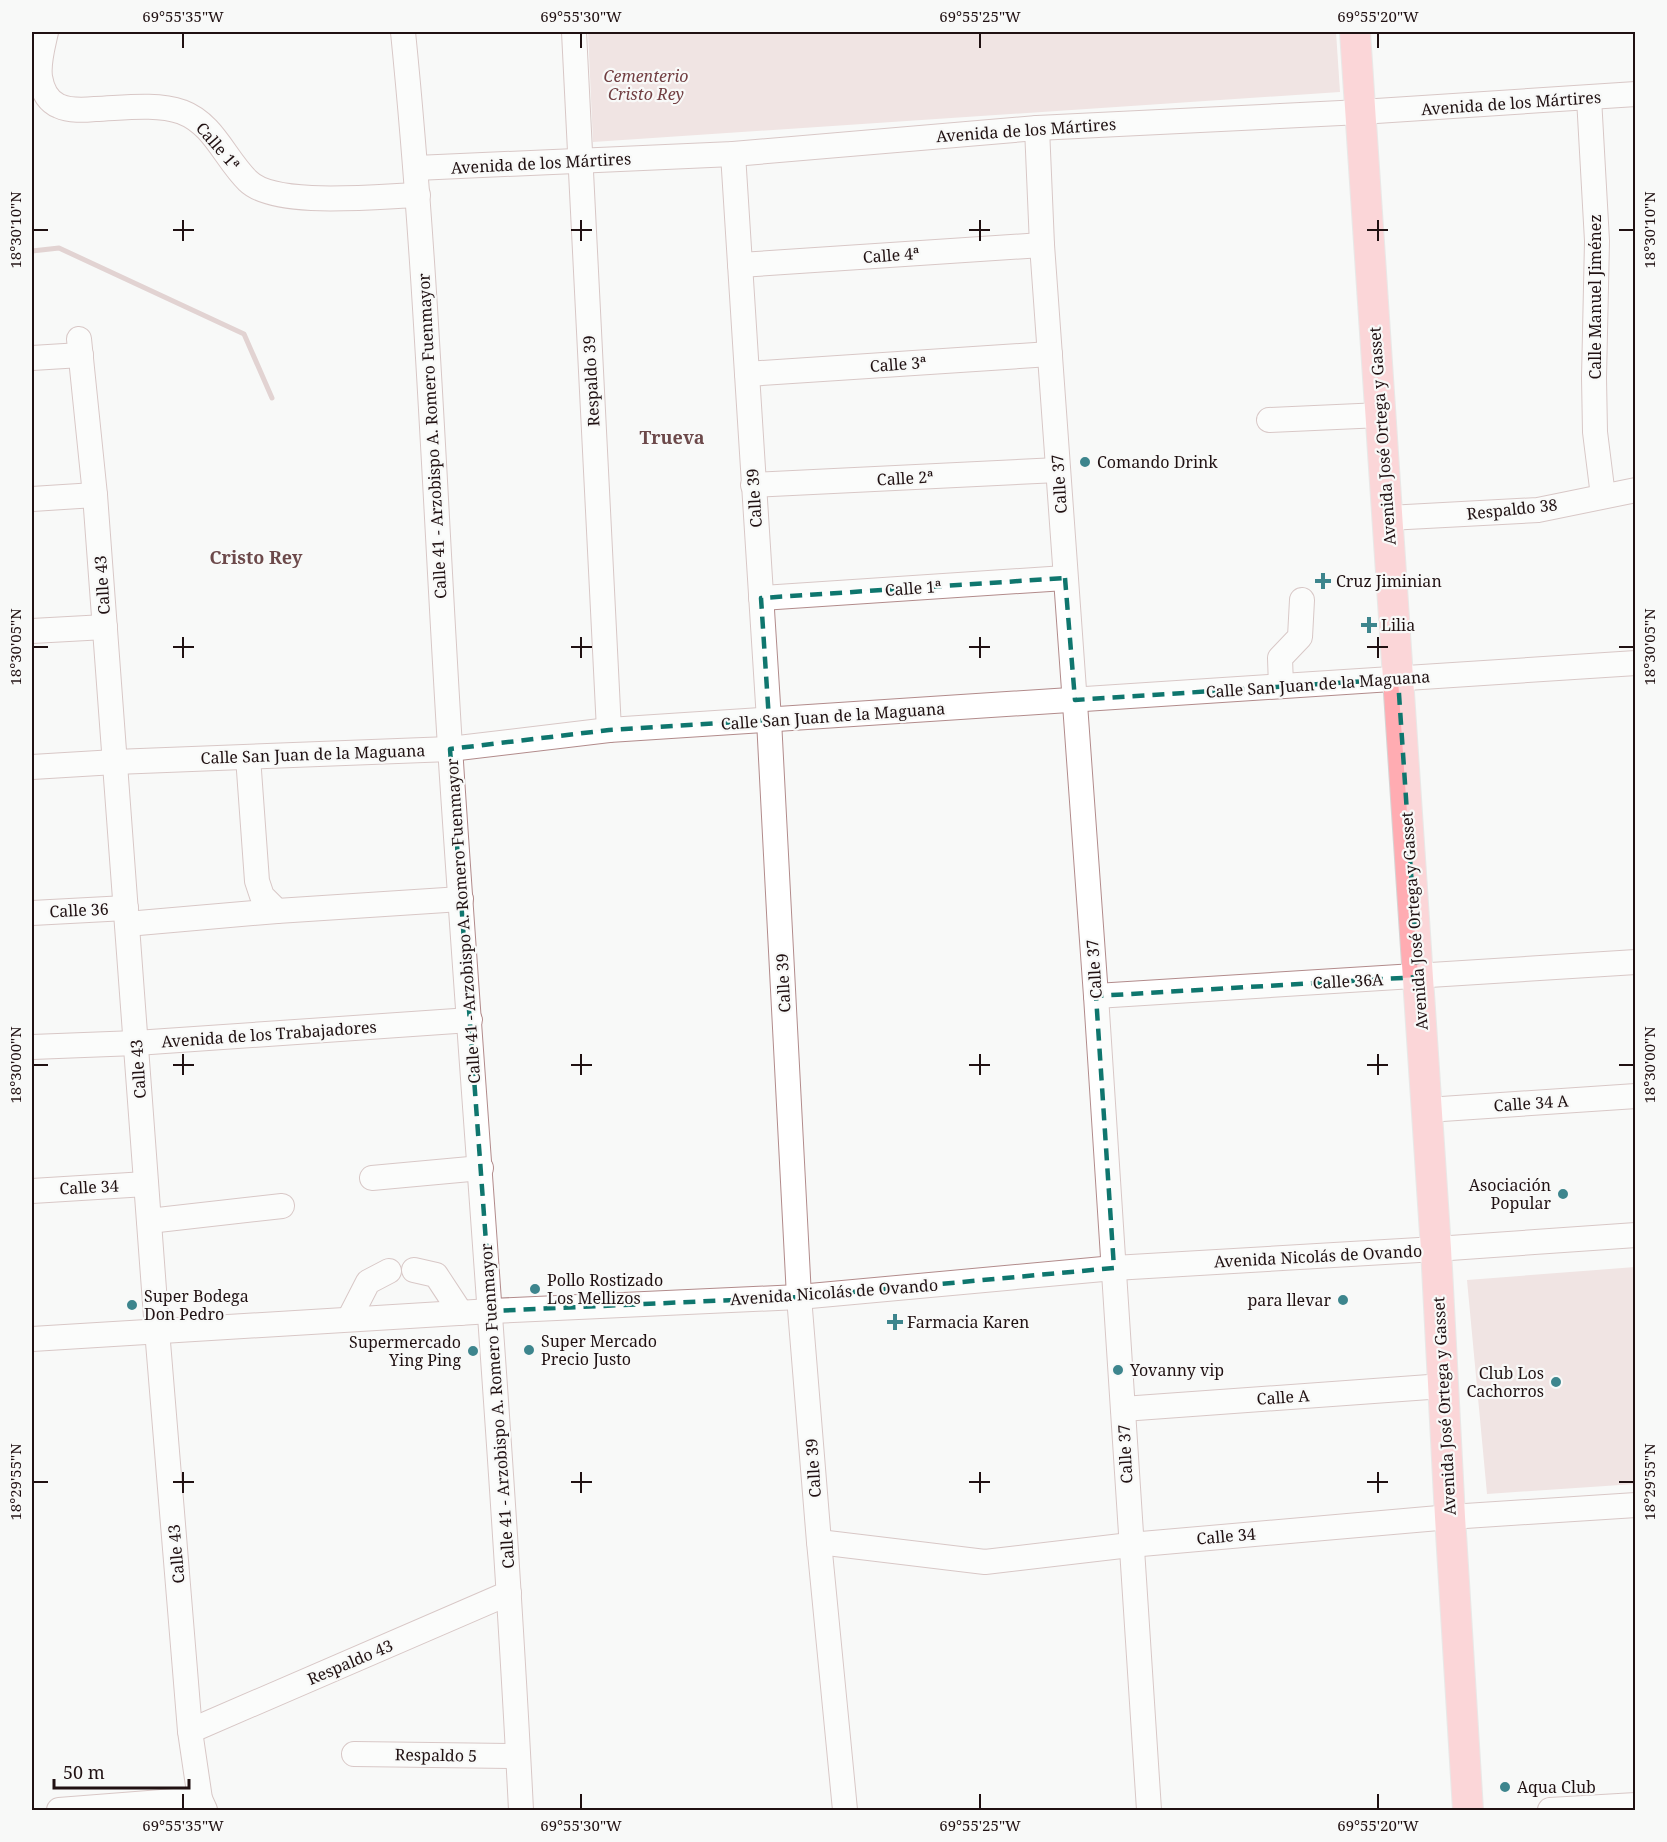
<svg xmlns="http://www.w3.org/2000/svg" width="1667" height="1842" viewBox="0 0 1667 1842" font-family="'Noto Serif',serif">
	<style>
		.green { fill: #e6caca }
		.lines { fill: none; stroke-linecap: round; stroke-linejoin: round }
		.stream { stroke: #c7a4a5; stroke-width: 5 }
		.minor-casing { stroke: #b28b8b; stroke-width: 26 }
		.major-casing { stroke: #d7d4d4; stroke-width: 32 }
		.minor { stroke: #fff; stroke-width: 24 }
		.major { stroke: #ffacb2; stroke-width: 30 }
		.marked { fill: none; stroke: #0f766e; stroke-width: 4.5; stroke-dasharray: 12 8; stroke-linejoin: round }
		.ticks { fill: none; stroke: #201112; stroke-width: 2 }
		.poi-dot { fill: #3d858d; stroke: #f8f9f8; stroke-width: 2 }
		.labels { text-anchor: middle; stroke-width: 4.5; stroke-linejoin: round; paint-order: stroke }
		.park-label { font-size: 16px; font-style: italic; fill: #723f42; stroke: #f8f9f8 }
		.street-label { font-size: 16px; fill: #201112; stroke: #f8f9f8 }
		.poi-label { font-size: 16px; fill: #201112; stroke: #f8f9f8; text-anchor: start }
		.neighbourhood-label { font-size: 18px; font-weight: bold; fill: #6c494a; stroke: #f8f9f8 }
		.neatline { fill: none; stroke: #201112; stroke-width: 2 }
		.ticks-label { font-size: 15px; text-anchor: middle; fill: #201112 }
	</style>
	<rect width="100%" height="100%" fill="#f8f9f8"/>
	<!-- green -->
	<g class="green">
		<polygon points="588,32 1336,32 1340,92 593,142"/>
		<polygon points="1635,1267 1635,1484 1487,1494 1467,1280"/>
	</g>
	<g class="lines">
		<!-- stream -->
		<polyline class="stream" points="32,251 59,248 244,334 272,398"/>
		<!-- minor casing -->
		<g class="minor-casing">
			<g id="minor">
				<path d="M46,32C43,46 38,62 40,77C42,89 47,101 59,106C70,111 84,110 95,109C123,108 156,103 182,112C214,124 225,159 248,181C275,208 380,196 418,195"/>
				<path d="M403,32C427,269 435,508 450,747C473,1101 503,1455 521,1810"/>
				<polyline points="574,32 609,730"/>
				<polyline points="1589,98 1597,241 1594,378 1595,432 1603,496"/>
				<polyline points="1037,128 1042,245 1096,996 1149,1810"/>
				<polyline points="733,154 769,720 799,1297 819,1542 845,1810"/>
				<polyline points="416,168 733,154 1037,128 1361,112 1636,94"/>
				<polyline points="740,265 1042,245"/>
				<polyline points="79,339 95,495 157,1330 190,1731 200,1799 205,1810"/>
				<polyline points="32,358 81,355"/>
				<polyline points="747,374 1050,354"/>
				<polyline points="1269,420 1381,415"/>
				<polyline points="753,485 1058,470"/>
				<polyline points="32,499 95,495"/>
				<polyline points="1388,518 1538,510 1636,490"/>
				<polyline points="761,598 1065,578"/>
				<polyline points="32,631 105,627"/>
				<polyline points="1281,686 1280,658 1300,637 1302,600"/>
				<polyline points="248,757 257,881 262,896 277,911 461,899"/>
				<polyline points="32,767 115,762 450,749 609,730 1636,663"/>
				<polyline points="32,913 126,908"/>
				<polyline points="127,924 277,911"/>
				<polyline points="1096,996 1636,962"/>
				<polyline points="32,1047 136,1043 470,1020"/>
				<polyline points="1427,1110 1636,1096"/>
				<polyline points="372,1178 481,1168"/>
				<polyline points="32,1191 146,1184"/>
				<polyline points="149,1221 282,1206"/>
				<polyline points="414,1270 436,1275 461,1313"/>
				<polyline points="349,1319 368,1282 389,1271"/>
				<polyline points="32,1339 491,1311 799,1297 1114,1268 1436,1249 1636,1235"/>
				<polyline points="1123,1409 1443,1386"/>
				<polyline points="819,1542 985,1562 1130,1545 1450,1517 1636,1505"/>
				<polyline points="190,1731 509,1593"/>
				<polyline points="354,1754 518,1756"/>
				<polyline points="59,1810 200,1799"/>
				<polyline points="1550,1810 1636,1805"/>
			</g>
		</g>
		<!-- major casing -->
		<g class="major-casing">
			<polyline id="major" points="1355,32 1436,1249 1450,1517 1468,1810"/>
		</g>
		<!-- minor -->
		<use href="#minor" class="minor"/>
		<!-- major -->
		<use href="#major" class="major"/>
	</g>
	<!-- marked area -->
	<path d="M0 0H1667V1842H0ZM1065,578L1075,700L1398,679L1418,977L1096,996L1114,1268L799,1297L491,1311L450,749L609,730L769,720L761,598Z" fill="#f8f9f8" fill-opacity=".55" fill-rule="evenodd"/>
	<path class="marked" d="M1065,578L1075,700L1398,679L1418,977L1096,996L1114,1268L799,1297L491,1311L450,749L609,730L769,720L761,598Z"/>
	<!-- ticks -->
	<path class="ticks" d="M183,33V48M581,33V48M980,33V48M1378,33V48M183,220V241M581,220V241M980,220V241M1378,220V241M33,230H48M173,230H194M571,230H592M969,230H990M1367,230H1388M1619,230H1634M183,637V658M581,637V658M980,637V658M1378,637V658M33,647H48M173,647H194M571,647H592M969,647H990M1367,647H1388M1619,647H1634M183,1054V1075M581,1054V1075M980,1054V1075M1378,1054V1075M33,1065H48M173,1065H194M571,1065H592M969,1065H990M1367,1065H1388M1619,1065H1634M183,1472V1493M581,1472V1493M980,1472V1493M1378,1472V1493M33,1482H48M173,1482H194M571,1482H592M969,1482H990M1367,1482H1388M1619,1482H1634M183,1794V1809M581,1794V1809M980,1794V1809M1378,1794V1809"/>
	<!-- markers -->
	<g class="poi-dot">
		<circle cx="1085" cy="462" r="6"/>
		<path d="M1320 572h6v6h6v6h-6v6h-6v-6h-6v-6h6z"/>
		<path d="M1366 616h6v6h6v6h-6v6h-6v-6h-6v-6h6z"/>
		<circle cx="1563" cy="1194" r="6"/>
		<circle cx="535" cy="1289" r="6"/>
		<circle cx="1343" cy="1300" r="6"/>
		<circle cx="132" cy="1305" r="6"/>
		<path d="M892 1313h6v6h6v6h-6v6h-6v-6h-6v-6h6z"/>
		<circle cx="529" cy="1350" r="6"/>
		<circle cx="473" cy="1351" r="6"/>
		<circle cx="1118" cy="1370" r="6"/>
		<circle cx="1556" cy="1382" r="6"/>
		<circle cx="1505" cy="1787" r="6"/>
	</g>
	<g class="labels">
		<!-- park labels -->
		<g class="park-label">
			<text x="646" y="82">Cementerio<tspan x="646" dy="18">Cristo Rey</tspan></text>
		</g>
		<!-- street labels -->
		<g class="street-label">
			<text transform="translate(1511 103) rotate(-4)" y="6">Avenida de los Mártires</text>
			<text transform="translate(1026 130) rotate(-4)" y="6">Avenida de los Mártires</text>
			<text transform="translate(218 146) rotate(49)" y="6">Calle 1ª</text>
			<text transform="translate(541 163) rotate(-3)" y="6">Avenida de los Mártires</text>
			<text transform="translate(891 255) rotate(-4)" y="6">Calle 4ª</text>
			<text transform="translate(1595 297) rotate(-90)" y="6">Calle Manuel Jiménez</text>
			<text transform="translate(898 364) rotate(-4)" y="6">Calle 3ª</text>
			<text transform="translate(591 381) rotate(-93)" y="6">Respaldo 39</text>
			<text transform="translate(432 436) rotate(-93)" y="6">Calle 41 - Arzobispo A. Romero Fuenmayor</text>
			<text transform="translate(1382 436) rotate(-94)" y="6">Avenida José Ortega y Gasset</text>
			<text transform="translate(905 478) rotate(-3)" y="6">Calle 2ª</text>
			<text transform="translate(1059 484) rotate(-94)" y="6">Calle 37</text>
			<text transform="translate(754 498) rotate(-94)" y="6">Calle 39</text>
			<text transform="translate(1512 509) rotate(-6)" y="6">Respaldo 38</text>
			<text transform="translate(102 585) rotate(-94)" y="6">Calle 43</text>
			<text transform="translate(913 588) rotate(-4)" y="6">Calle 1ª</text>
			<text transform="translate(1318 684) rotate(-4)" y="6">Calle San Juan de la Maguana</text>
			<text transform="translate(833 716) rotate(-4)" y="6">Calle San Juan de la Maguana</text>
			<text transform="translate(313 754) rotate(-2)" y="6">Calle San Juan de la Maguana</text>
			<text transform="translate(79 910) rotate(-3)" y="6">Calle 36</text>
			<text transform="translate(463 921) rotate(-94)" y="6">Calle 41 - Arzobispo A. Romero Fuenmayor</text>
			<text transform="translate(1414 921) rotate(-94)" y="6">Avenida José Ortega y Gasset</text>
			<text transform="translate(1094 969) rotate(-94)" y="6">Calle 37</text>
			<text transform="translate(1348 981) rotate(-3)" y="6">Calle 36A</text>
			<text transform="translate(783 983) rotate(-93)" y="6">Calle 39</text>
			<text transform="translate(269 1034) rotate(-4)" y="6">Avenida de los Trabajadores</text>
			<text transform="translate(138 1069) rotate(-94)" y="6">Calle 43</text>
			<text transform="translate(1531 1103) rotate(-4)" y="6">Calle 34 A</text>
			<text transform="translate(89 1187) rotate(-3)" y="6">Calle 34</text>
			<text transform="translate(1318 1256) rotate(-3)" y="6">Avenida Nicolás de Ovando</text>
			<text transform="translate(834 1292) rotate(-4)" y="6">Avenida Nicolás de Ovando</text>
			<text transform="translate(1283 1397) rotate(-4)" y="6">Calle A</text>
			<text transform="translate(497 1406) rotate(-94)" y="6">Calle 41 - Arzobispo A. Romero Fuenmayor</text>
			<text transform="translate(1444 1406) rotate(-93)" y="6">Avenida José Ortega y Gasset</text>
			<text transform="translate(1125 1454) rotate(-93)" y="6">Calle 37</text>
			<text transform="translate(813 1468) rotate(-94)" y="6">Calle 39</text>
			<text transform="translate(1226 1536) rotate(-5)" y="6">Calle 34</text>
			<text transform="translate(176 1554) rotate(-95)" y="6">Calle 43</text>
			<text transform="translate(350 1662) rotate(-23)" y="6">Respaldo 43</text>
			<text transform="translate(436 1755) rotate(1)" y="6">Respaldo 5</text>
		</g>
		<!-- poi labels -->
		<g class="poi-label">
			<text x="1097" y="468">Comando Drink</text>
			<text x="1336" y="587">Cruz Jiminian</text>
			<text x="1381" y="631">Lilia</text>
			<text x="1551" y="1191" text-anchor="end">Asociación<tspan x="1551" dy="18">Popular</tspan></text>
			<text x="547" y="1286">Pollo Rostizado<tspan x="547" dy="18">Los Mellizos</tspan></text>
			<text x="144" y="1302">Super Bodega<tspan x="144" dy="18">Don Pedro</tspan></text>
			<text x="1331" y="1306" text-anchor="end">para llevar</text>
			<text x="907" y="1328">Farmacia Karen</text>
			<text x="541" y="1347">Super Mercado<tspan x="541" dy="18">Precio Justo</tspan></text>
			<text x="461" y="1348" text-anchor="end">Supermercado<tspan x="461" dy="18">Ying Ping</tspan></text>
			<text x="1130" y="1376">Yovanny vip</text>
			<text x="1544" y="1379" text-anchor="end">Club Los<tspan x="1544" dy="18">Cachorros</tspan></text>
			<text x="1517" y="1793">Aqua Club</text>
		</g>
		<!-- neighbourhood labels -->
		<g class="neighbourhood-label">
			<text x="672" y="444">Trueva</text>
			<text x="256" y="564">Cristo Rey</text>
		</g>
	</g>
	<!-- border -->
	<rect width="1667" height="1842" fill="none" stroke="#f8f9f8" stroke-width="66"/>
	<!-- scale -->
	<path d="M54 1779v9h135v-9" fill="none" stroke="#201112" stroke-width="3"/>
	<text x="63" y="1779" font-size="18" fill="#201112" stroke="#f8f9f8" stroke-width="4.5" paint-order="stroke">50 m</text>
	<rect x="33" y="33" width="1601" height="1776" class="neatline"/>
	<g class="ticks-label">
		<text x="183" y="22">69°55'35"W</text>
		<text x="581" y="22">69°55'30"W</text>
		<text x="980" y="22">69°55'25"W</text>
		<text x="1378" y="22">69°55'20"W</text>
		<text transform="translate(16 230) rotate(-90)" y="5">18°30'10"N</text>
		<text transform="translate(1650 230) rotate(-90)" y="5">18°30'10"N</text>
		<text transform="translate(16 647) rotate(-90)" y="5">18°30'05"N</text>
		<text transform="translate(1650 647) rotate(-90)" y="5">18°30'05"N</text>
		<text transform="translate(16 1065) rotate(-90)" y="5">18°30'00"N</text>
		<text transform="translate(1650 1065) rotate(-90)" y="5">18°30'00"N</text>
		<text transform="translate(16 1482) rotate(-90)" y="5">18°29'55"N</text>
		<text transform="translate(1650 1482) rotate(-90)" y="5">18°29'55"N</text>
		<text x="183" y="1831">69°55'35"W</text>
		<text x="581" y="1831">69°55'30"W</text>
		<text x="980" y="1831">69°55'25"W</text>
		<text x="1378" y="1831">69°55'20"W</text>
	</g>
</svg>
